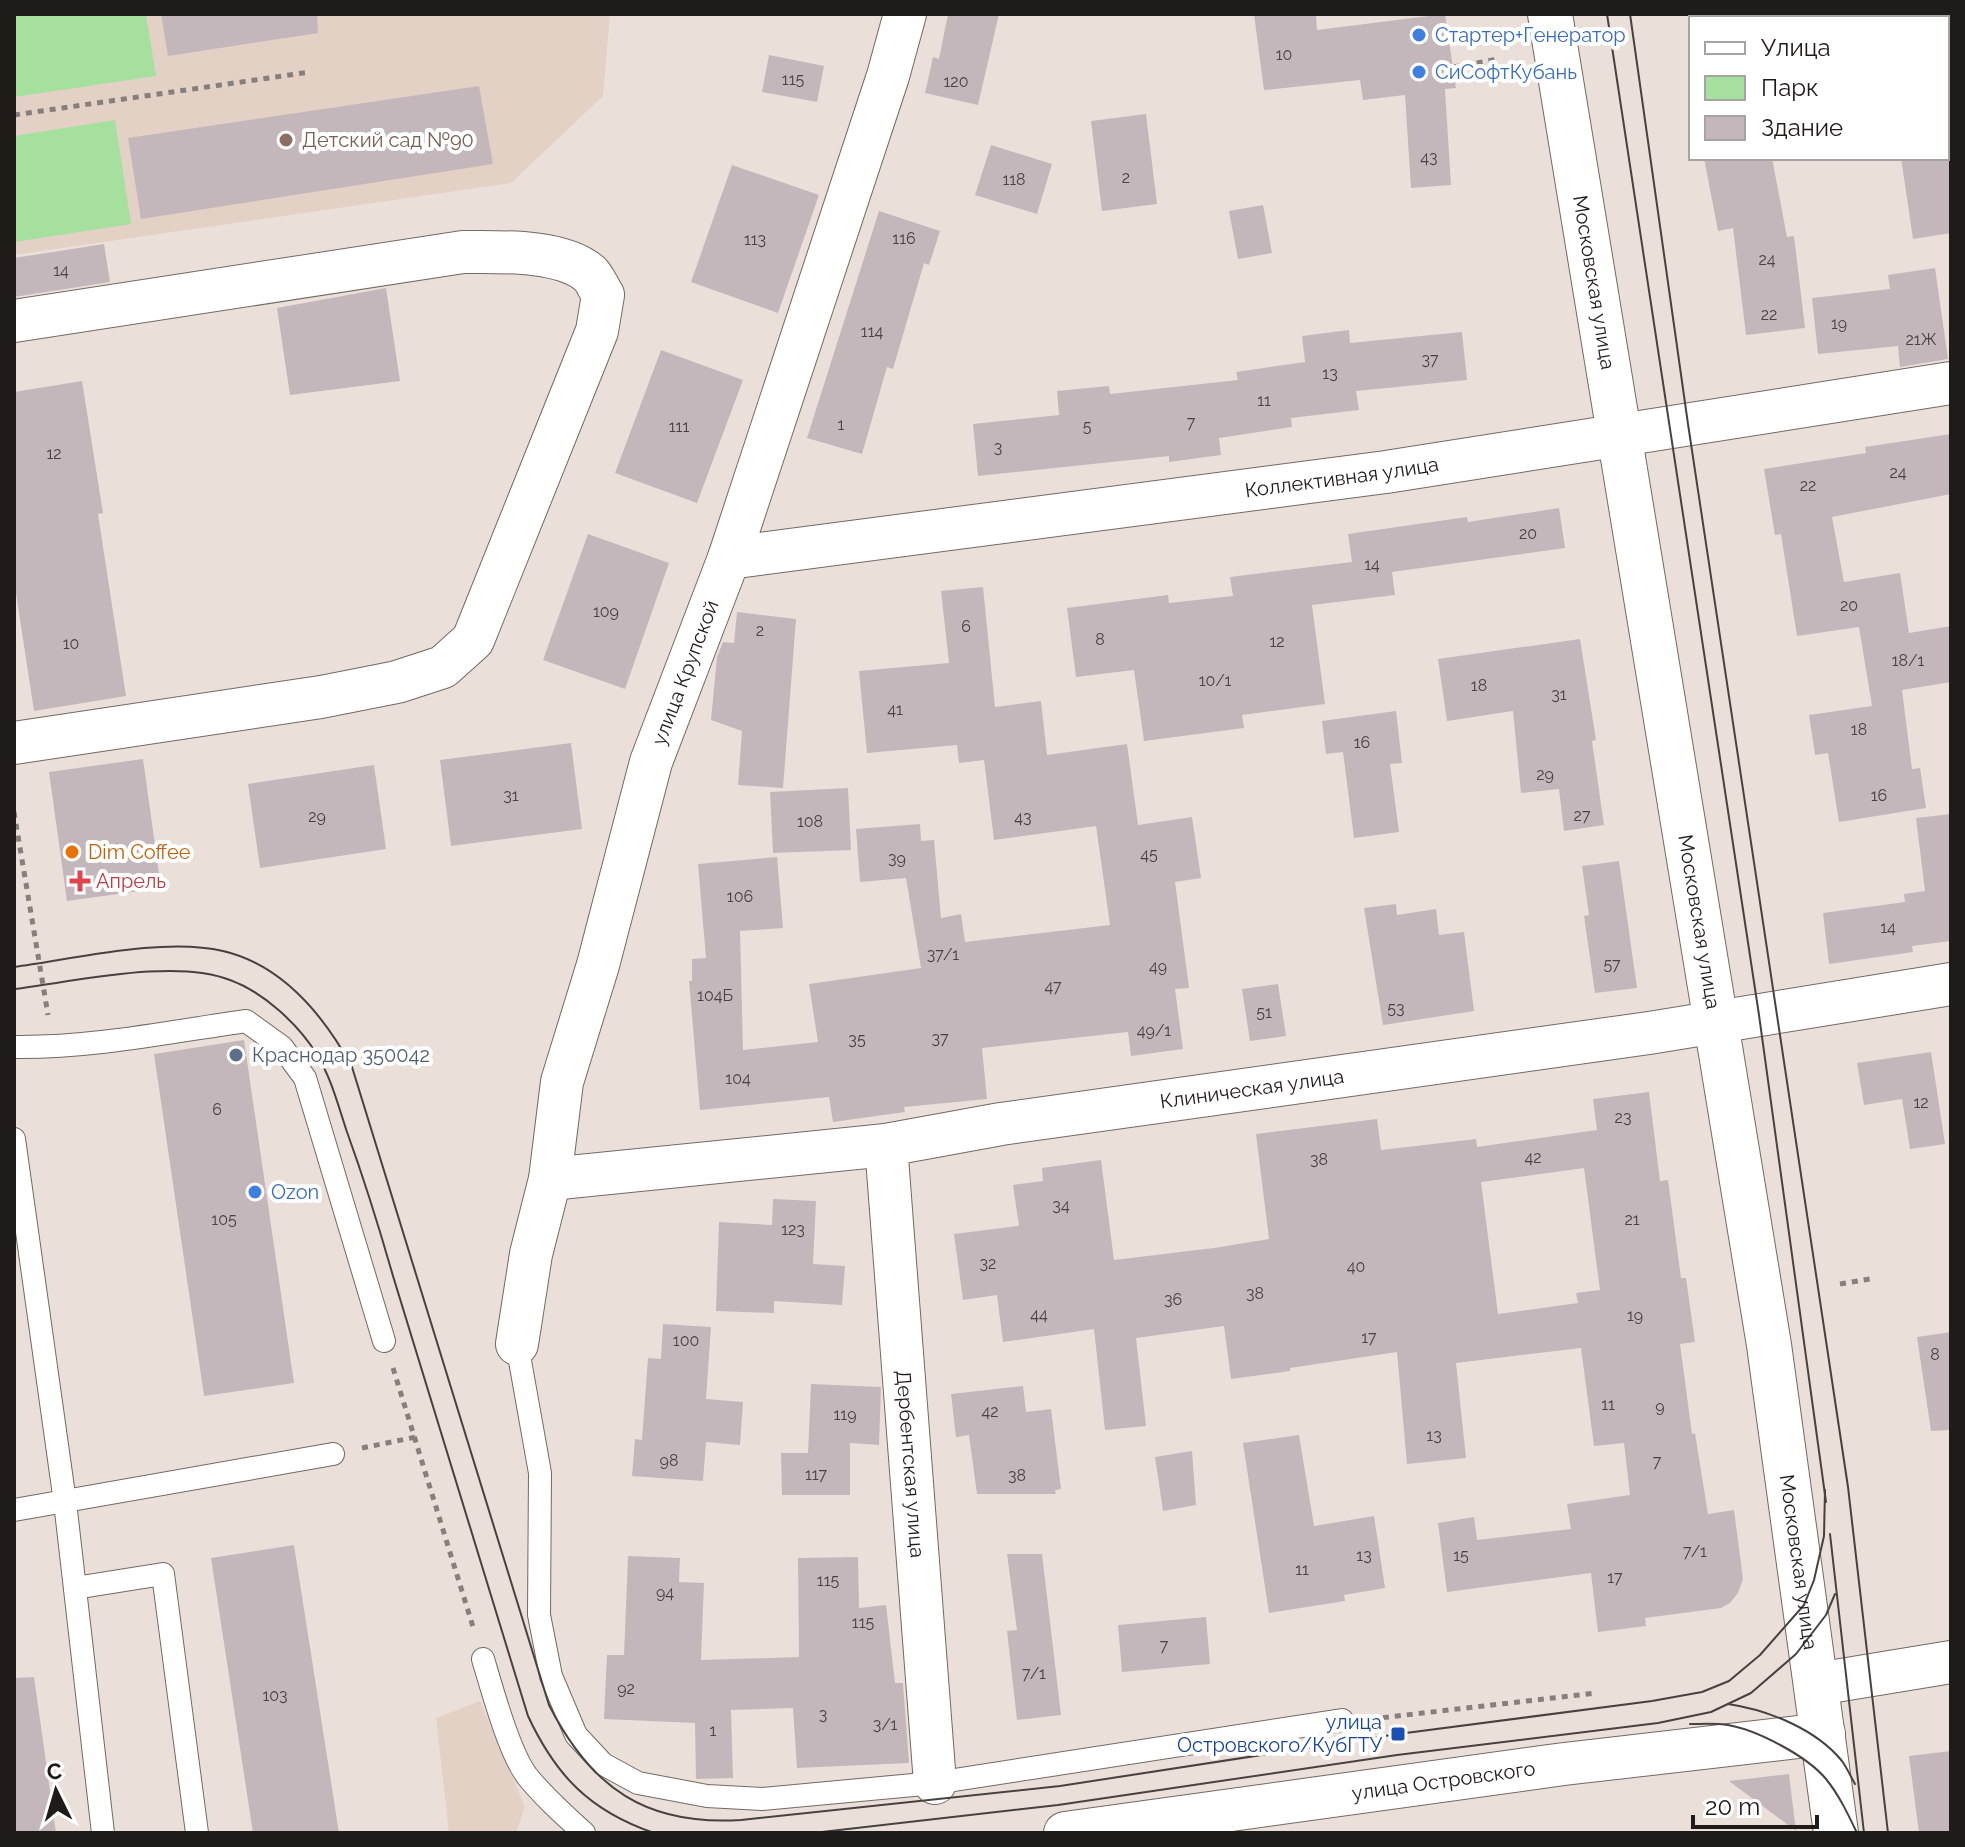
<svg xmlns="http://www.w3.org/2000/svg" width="1965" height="1847" viewBox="0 0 1965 1847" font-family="Raleway,sans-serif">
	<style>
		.built { fill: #e3d1c6 }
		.green { fill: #a5e09f }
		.building { fill: #c4b7bb; fill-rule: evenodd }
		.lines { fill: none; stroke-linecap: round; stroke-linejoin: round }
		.service-casing { stroke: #726963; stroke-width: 24 }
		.minor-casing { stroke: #726963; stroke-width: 44 }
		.tertiary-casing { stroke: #726963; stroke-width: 46 }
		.path { stroke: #877f7b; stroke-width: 5; stroke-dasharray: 6 6; stroke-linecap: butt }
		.service { stroke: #fff; stroke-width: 22 }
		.minor { stroke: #fff; stroke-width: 42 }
		.tertiary { stroke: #fff; stroke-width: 44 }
		.tram { stroke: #47423f; stroke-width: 2 }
		.shop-dot { fill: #3f7fe0; stroke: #fff; stroke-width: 3 }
		.education-dot { fill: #8d6e63; stroke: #fff; stroke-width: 3 }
		.food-dot { fill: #e8710a; stroke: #fff; stroke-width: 3 }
		.health-dot { fill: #e0444e; stroke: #fff; stroke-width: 3 }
		.service-dot { fill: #5c6f8a; stroke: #fff; stroke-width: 3 }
		.transit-dot { fill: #1a4fb4; stroke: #fff; stroke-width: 3 }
		.labels { text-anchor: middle; stroke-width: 8; stroke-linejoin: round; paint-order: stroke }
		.number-label { font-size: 16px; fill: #484242 }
		.shop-label { font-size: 20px; fill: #366cbe; stroke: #fff; text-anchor: start }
		.education-label { font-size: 20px; fill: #785e54; stroke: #fff; text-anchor: start }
		.street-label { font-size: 20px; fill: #1f1b19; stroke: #fff }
		.food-label { font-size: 20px; fill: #c56008; stroke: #fff; text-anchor: start }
		.health-label { font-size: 20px; fill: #be3a42; stroke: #fff; text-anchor: start }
		.service-label { font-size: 20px; fill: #4e5e75; stroke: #fff; text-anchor: start }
		.transit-label { font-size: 20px; fill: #164399; stroke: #fff; text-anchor: end }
	</style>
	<rect width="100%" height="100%" fill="#ebe0d9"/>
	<!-- built -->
	<g class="built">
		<polygon points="14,14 610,14 603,96 511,183 14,255"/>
		<polygon points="480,1701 525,1807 516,1833 449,1833 436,1718"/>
	</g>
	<!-- green -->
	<g class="green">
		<polygon points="14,14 146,14 156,76 14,97"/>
		<polygon points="115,120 131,224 14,242 14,136"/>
	</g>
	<!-- building -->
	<g class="building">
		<polygon points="161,14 317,14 318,33 168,56"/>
		<polygon points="948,14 999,14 978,105 925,93 933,57 939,59"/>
		<polygon points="1254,14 1316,14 1317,30 1445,14 1456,88 1445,89 1451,185 1411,188 1405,95 1363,100 1360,80 1264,90"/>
		<polygon points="769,55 824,66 817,102 762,92"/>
		<polygon points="479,86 493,164 141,219 128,138"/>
		<polygon points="1146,114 1157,204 1102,211 1091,121"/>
		<polygon points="991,145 1052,164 1037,214 975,195"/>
		<polygon points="1704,158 1772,158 1787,237 1794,236 1805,328 1746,335 1733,228 1718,231"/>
		<polygon points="1901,158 1951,158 1951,233 1913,239"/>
		<polygon points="732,165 819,195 778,313 691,282"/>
		<polygon points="1263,205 1272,253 1238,259 1229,211"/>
		<polygon points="879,211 940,231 929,265 924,263 893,369 887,367 862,454 807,438"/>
		<polygon points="104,244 110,282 14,297 14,258"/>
		<polygon points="1935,268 1948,359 1900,367 1898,346 1818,354 1812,298 1890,289 1888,275"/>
		<polygon points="386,288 400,381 290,395 277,308"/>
		<polygon points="1349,330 1350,343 1462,332 1467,380 1356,391 1359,410 1291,418 1292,427 1219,438 1221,455 1169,462 1169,456 978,476 973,424 1059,415 1057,391 1109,386 1110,394 1238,380 1236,372 1305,362 1302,336"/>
		<polygon points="661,350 743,380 697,503 615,473"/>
		<polygon points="82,381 103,513 98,514 126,696 34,711 14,580 14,392"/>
		<polygon points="1951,434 1951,494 1832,517 1844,582 1900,573 1909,633 1951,626 1951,682 1902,690 1912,769 1920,768 1926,808 1839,822 1828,753 1815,755 1809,715 1872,706 1859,627 1797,636 1781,534 1775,535 1764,469 1866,453 1865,447"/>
		<polygon points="1559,508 1565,548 1392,572 1395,595 1312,605 1325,704 1242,715 1244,728 1144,741 1134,670 1076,677 1067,608 1168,595 1169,603 1233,596 1230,577 1352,562 1348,534 1467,517 1468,522"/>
		<polygon points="588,534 669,563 625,689 543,660"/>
		<polygon points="983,587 995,707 1041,701 1047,755 1127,744 1138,825 1192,817 1201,878 1175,882 1189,988 1175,989 1183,1049 1131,1056 1128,1032 982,1048 987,1099 904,1107 905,1112 833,1122 829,1097 700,1110 689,981 692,981 692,959 706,958 698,864 777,857 783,928 740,931 743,1050 818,1042 809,984 921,968 906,878 860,882 856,829 920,824 921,841 934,840 941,918 961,914 965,942 1110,925 1096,826 994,840 984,760 959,763 957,745 867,753 859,671 949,663 941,591"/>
		<polygon points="737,612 796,619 783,788 738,785 742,731 711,720 717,657 723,642 734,643"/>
		<polygon points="1580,639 1596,740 1592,741 1604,825 1564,831 1559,789 1521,793 1513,711 1447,721 1438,659"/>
		<polygon points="1396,711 1402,763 1390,764 1399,832 1354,838 1343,752 1326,754 1322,721"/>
		<polygon points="571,743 582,829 451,846 440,760"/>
		<polygon points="143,759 161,888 67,901 49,772"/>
		<polygon points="374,765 386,849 260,868 248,784"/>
		<polygon points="848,788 851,850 773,853 770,792"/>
		<polygon points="1951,814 1951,941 1912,946 1913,952 1829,964 1823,913 1905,902 1904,894 1925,891 1916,818"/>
		<polygon points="1619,861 1637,988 1595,993 1584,916 1589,915 1582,866"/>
		<polygon points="1396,904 1397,915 1436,909 1439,935 1464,932 1474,1011 1383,1025 1364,908"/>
		<polygon points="1278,984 1286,1036 1250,1041 1242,989"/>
		<polygon points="244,1040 294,1383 204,1396 154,1054"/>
		<polygon points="1931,1052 1945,1144 1910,1149 1902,1099 1864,1105 1857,1063"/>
		<path d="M1649,1092L1660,1181L1668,1180L1681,1278H1686L1695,1342L1680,1344L1692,1434L1695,1433L1708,1514L1734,1510L1743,1579L1738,1593L1730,1603L1721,1608L1645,1618L1646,1626L1598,1632L1591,1573L1447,1592L1438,1523L1474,1517L1477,1540L1571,1529L1567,1504L1630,1495L1624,1443L1594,1446L1581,1348L1456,1363L1466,1458L1407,1464L1397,1352L1290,1368V1371L1231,1379L1224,1326L1136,1338L1146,1426L1105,1430L1094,1329L1003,1342L997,1295L963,1300L954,1234L1019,1226L1013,1185L1043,1181L1042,1168L1101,1160L1114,1260L1214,1248L1269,1239L1256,1134L1377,1119L1381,1150L1476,1139L1477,1147L1597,1130L1593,1099ZM1584,1168L1600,1290L1576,1293L1578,1303L1498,1314L1481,1182Z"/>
		<polygon points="773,1199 816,1201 813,1264 845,1266 842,1305 774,1301 774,1313 716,1311 719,1222 772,1225"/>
		<polygon points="663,1324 711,1327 706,1399 743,1402 740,1445 706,1442 703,1481 632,1476 635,1439 642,1440 648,1358 661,1359"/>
		<polygon points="1951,1332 1951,1430 1931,1431 1917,1337"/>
		<polygon points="811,1384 881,1387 879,1445 850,1443 850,1495 782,1495 781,1453 808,1453"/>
		<polygon points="1023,1386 1026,1412 1051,1409 1061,1489 1055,1490 1056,1494 977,1494 969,1435 956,1437 951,1394"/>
		<polygon points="1299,1435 1314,1526 1374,1516 1385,1588 1344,1595 1345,1601 1269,1613 1243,1443"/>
		<polygon points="1192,1451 1196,1505 1163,1511 1155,1457"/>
		<polygon points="294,1545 339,1833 253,1833 211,1558"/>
		<polygon points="1007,1554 1042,1554 1061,1715 1017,1720 1007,1631 1017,1630"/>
		<polygon points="628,1556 680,1558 679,1582 704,1583 701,1660 799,1657 798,1558 858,1557 859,1608 886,1605 895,1683 903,1683 909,1763 797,1768 793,1708 731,1710 733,1778 696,1779 695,1723 604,1719 607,1655 624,1655"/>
		<polygon points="1206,1617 1210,1664 1122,1672 1118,1625"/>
		<polygon points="34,1677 56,1833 14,1833 14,1678"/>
		<polygon points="1951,1751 1951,1833 1919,1833 1909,1756"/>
		<polygon points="1789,1774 1796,1831 1729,1781"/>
	</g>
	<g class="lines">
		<!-- service casing -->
		<g class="service-casing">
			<g id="service">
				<path d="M14,1047C92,1048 169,1032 246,1021L282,1047L305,1078L384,1341"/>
				<polyline points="14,1139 65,1502 103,1833"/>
				<polyline points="517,1344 540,1473 539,1615 551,1676 576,1735 603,1764 638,1783 707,1796 762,1799 935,1783 1342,1720"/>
				<polyline points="14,1510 333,1454"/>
				<polyline points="75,1588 163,1574 197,1833"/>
				<path d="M483,1659C492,1689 509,1752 527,1776C544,1797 564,1815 584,1833"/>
			</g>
		</g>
		<!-- minor casing -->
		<g class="minor-casing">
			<g id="minor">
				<path d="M14,321L463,252C498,252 562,249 590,274C595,279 599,289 603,295L597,331L473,640L443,667L397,682L321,697L14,743"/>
				<path id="s1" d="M729,558L1386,472L1951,383"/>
				<path id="s2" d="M886,1145L935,1783"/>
				<path id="s3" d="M550,1179L886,1145L1001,1124L1649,1033L1951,984"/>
				<path id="s4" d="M517,1344L531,1254L550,1179L562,1082L598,965L651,762L729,558L888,76L905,14"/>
				<polyline points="1817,1684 1951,1662"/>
				<path id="s5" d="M1065,1833L1564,1764L1824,1734"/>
			</g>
		</g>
		<!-- tertiary casing -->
		<g class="tertiary-casing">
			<g id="tertiary">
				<path id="s6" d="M1550,14L1769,1345L1836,1833"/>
			</g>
		</g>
		<!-- path -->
		<g class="path">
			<polyline points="1453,67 1499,59"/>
			<polyline points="14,115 310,72"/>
			<polyline points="14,812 48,1015"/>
			<polyline points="1840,1284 1870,1279"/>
			<polyline points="393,1368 474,1630"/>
			<polyline points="362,1448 416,1437"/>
			<polyline points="1371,1719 1596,1693"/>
		</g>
		<!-- service -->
		<use href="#service" class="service"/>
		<!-- minor -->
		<use href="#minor" class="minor"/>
		<!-- tertiary -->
		<use href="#tertiary" class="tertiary"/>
		<!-- tram -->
		<g class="tram">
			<polyline points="1607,14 1759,1015 1826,1502"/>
			<polyline points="1630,14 1688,424 1848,1487 1888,1833"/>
			<path d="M14,967C74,959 164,937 223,951C283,965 324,1016 352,1067L549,1705C591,1788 646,1826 741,1820L1060,1786L1398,1734L1652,1701L1702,1692L1729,1681L1760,1655L1804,1605L1814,1580L1824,1536L1825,1490"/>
			<path d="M14,989C73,982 175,958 230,980C263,992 297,1023 316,1053C331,1077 338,1105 347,1132C364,1179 379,1227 393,1276C438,1422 483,1569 528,1716C556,1776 590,1811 654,1833"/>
			<polyline points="1830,1534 1864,1833"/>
			<path d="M1728,1704C1768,1710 1816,1729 1842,1761C1847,1768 1851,1777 1855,1784"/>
			<path d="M1690,1724C1702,1724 1716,1723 1728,1725C1757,1730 1807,1756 1826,1779C1839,1795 1848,1814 1857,1833"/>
			<polyline points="813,1833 1058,1805 1397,1755 1658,1723 1711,1712 1751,1693 1796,1654 1826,1615 1835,1594"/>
		</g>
	</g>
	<!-- markers -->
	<g class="shop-dot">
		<circle cx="1419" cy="35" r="8"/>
		<circle cx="1419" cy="72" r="8"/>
		<circle cx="255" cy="1192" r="8"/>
	</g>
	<circle class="education-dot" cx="286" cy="140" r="8"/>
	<circle class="food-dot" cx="72" cy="852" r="8"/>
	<path class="health-dot" d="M76 869h8v8h8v8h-8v8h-8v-8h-8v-8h8z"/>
	<circle class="service-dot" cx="236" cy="1055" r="8"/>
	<rect class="transit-dot" x="1390" y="1726" width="16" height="16" rx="4"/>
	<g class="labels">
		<!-- number labels -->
		<g class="number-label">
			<text x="1284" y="60">10</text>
			<text x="793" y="85">115</text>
			<text x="956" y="87">120</text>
			<text x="1429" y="163">43</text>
			<text x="1126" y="183">2</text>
			<text x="1014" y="185">118</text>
			<text x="904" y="244">116</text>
			<text x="755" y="245">113</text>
			<text x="1767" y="265">24</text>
			<text x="61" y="276">14</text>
			<text x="1769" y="320">22</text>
			<text x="1839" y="329">19</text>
			<text x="872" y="337">114</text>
			<text x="1921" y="345">21Ж</text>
			<text x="1430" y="365">37</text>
			<text x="1330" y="379">13</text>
			<text x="1264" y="406">11</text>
			<text x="1191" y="428">7</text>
			<text x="841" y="430">1</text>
			<text x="679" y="432">111</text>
			<text x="1087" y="432">5</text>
			<text x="998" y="453">3</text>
			<text x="54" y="459">12</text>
			<text x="1898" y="478">24</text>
			<text x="1808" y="491">22</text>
			<text x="1528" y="539">20</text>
			<text x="1372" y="570">14</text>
			<text x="1849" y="611">20</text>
			<text x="606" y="617">109</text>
			<text x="966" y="632">6</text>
			<text x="760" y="636">2</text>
			<text x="1100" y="645">8</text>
			<text x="1277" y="647">12</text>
			<text x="71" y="649">10</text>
			<text x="1908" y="666">18/1</text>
			<text x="1215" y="686">10/1</text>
			<text x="1479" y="691">18</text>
			<text x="1559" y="700">31</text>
			<text x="895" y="715">41</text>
			<text x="1859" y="735">18</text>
			<text x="1362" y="748">16</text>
			<text x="1545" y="780">29</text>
			<text x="511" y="801">31</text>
			<text x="1879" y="801">16</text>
			<text x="1582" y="821">27</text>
			<text x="317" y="822">29</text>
			<text x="1023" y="823">43</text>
			<text x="810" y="827">108</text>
			<text x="1149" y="860">45</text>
			<text x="897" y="864">39</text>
			<text x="740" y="902">106</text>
			<text x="1888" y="933">14</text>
			<text x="943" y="960">37/1</text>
			<text x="1612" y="970">57</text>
			<text x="1158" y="972">49</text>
			<text x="1053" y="992">47</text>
			<text x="715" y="1001">104Б</text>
			<text x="1396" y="1014">53</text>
			<text x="1264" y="1018">51</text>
			<text x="1154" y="1036">49/1</text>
			<text x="940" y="1044">37</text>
			<text x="857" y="1045">35</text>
			<text x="738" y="1084">104</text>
			<text x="1921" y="1108">12</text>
			<text x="217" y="1115">6</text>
			<text x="1623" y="1123">23</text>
			<text x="1533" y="1163">42</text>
			<text x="1319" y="1165">38</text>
			<text x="1061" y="1211">34</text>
			<text x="224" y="1225">105</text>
			<text x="1632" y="1225">21</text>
			<text x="793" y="1235">123</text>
			<text x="988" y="1269">32</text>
			<text x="1356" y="1272">40</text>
			<text x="1255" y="1299">38</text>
			<text x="1173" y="1305">36</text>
			<text x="1039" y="1320">44</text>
			<text x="1635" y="1321">19</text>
			<text x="1369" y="1343">17</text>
			<text x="686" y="1346">100</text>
			<text x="1935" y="1360">8</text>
			<text x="1608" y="1410">11</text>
			<text x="1660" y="1412">9</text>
			<text x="990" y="1417">42</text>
			<text x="845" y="1420">119</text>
			<text x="1434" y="1441">13</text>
			<text x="669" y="1466">98</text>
			<text x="1657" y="1467">7</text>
			<text x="816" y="1480">117</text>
			<text x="1017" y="1481">38</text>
			<text x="1695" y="1557">7/1</text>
			<text x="1364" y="1561">13</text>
			<text x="1461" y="1561">15</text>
			<text x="1302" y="1575">11</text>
			<text x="1615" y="1583">17</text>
			<text x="828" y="1586">115</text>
			<text x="665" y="1598">94</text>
			<text x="863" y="1628">115</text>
			<text x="1164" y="1651">7</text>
			<text x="1034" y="1679">7/1</text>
			<text x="626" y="1694">92</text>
			<text x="275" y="1701">103</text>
			<text x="823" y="1720">3</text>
			<text x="885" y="1730">3/1</text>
			<text x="713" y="1736">1</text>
		</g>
		<!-- shop labels -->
		<g class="shop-label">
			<text x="1435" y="42">Стартер+Генератор</text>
			<text x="1435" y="79">СиСофтКубань</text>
			<text x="271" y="1199">Ozon</text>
		</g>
		<!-- education labels -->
		<g class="education-label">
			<text x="302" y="147">Детский сад №90</text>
		</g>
		<!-- street labels -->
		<g class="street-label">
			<text dy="7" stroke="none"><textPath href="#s6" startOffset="272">Московская улица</textPath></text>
			<text dy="7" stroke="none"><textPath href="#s1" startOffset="618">Коллективная улица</textPath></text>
			<text dy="7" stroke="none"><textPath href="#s4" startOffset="694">улица Крупской</textPath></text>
			<text dy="7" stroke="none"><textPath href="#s6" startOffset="920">Московская улица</textPath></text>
			<text dy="7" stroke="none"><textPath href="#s3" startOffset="708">Клиническая улица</textPath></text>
			<text dy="7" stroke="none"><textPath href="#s2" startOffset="320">Дербентская улица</textPath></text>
			<text dy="7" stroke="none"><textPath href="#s6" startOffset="1568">Московская улица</textPath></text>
			<text dy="7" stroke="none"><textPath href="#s5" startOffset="382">улица Островского</textPath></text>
		</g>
		<!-- food labels -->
		<g class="food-label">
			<text x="88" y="859">Dim Coffee</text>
		</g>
		<!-- health labels -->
		<g class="health-label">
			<text x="96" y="888">Апрель</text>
		</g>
		<!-- service labels -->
		<g class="service-label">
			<text x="252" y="1062">Краснодар 350042</text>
		</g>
		<!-- transit labels -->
		<g class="transit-label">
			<text x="1382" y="1729">улица<tspan x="1382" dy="23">Островского/КубГТУ</tspan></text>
		</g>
	</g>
	<!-- border -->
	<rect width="1965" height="1847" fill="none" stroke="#1f1b19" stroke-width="32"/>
	<!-- legend -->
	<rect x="1689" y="16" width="260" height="144" fill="#ffffff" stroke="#a5a4a3" stroke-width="2"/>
	<rect x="1705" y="42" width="40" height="12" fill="#ffffff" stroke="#a5a4a3" stroke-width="2"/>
	<text x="1761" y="56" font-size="24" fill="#1f1b19">Улица</text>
	<rect x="1705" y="76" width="40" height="24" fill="#a5e09f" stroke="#a5a4a3" stroke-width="2"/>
	<text x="1761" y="96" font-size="24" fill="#1f1b19">Парк</text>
	<rect x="1705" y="116" width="40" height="24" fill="#c4b7bb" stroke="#a5a4a3" stroke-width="2"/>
	<text x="1761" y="136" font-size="24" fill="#1f1b19">Здание</text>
	<!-- north arrow -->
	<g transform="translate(56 1791) rotate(355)" stroke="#ffffff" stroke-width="6" paint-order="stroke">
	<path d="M0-6L14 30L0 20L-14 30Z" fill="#1f1b19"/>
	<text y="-12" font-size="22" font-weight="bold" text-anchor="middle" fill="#1f1b19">С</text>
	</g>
	<!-- scale -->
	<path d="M1693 1815v12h124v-12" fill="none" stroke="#1f1b19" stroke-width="4"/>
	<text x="1705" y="1815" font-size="24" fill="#1f1b19" stroke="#ffffff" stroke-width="6" paint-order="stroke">20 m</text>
</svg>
